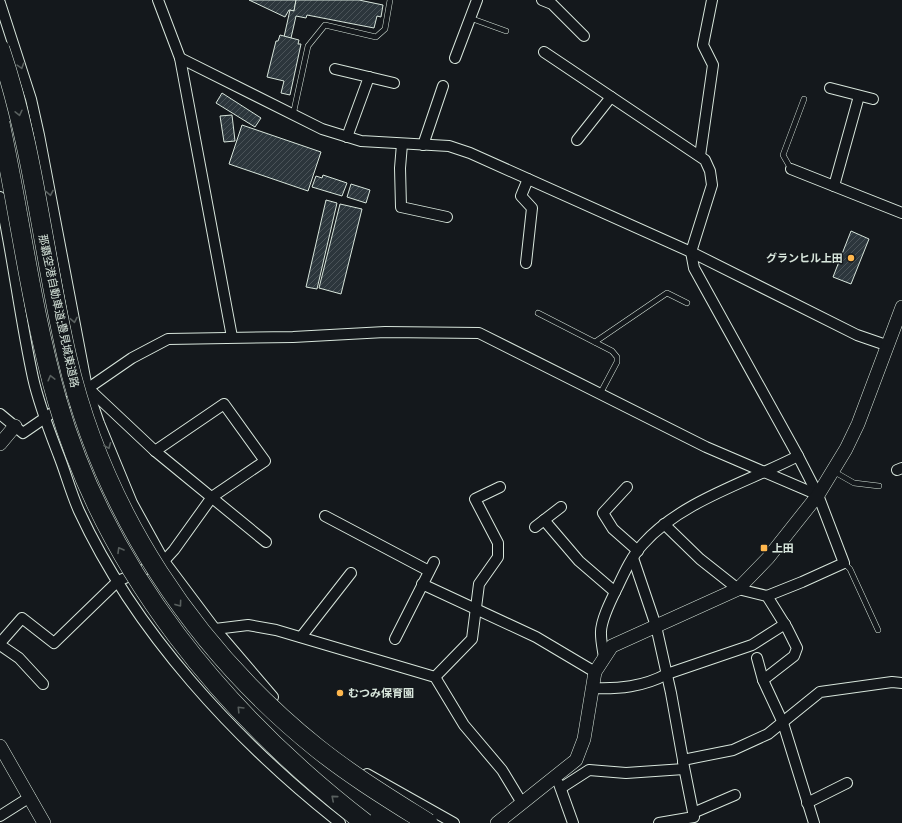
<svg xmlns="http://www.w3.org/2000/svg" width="902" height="823" viewBox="0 0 902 823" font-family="Overpass,'Noto Sans JP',sans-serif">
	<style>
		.building { fill: url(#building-hatch); stroke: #d8e6dc }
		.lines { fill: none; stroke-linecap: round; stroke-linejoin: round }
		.service-casing { stroke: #d8e6dc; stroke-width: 6 }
		.minor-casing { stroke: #d8e6dc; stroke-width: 12 }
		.tertiary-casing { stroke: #d8e6dc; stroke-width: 14 }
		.service { stroke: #14181c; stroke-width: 5 }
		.minor { stroke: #14181c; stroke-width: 10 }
		.tertiary { stroke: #14181c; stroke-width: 13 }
		.motorway-bridge-casing { stroke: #d8e6dc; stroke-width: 20; stroke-linecap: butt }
		.motorway-bridge { stroke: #14181c; stroke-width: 19 }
		.oneway { stroke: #59605f }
		.poi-dot { fill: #ffb74d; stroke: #14181c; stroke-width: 1.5 }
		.labels { text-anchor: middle; stroke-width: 3; stroke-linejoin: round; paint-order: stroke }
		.poi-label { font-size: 11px; font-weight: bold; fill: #d8e6dc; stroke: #14181c; text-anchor: start }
		.street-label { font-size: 11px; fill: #d8e6dc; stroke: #14181c }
	</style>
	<defs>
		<pattern id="building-hatch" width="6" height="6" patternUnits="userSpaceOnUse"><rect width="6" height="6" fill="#2c363c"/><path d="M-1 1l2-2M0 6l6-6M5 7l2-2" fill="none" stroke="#4a5358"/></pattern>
	</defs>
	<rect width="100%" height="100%" fill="#14181c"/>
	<!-- building -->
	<g class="building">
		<polygon points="249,0 296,0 294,11 289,10 285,17"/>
		<polygon points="296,0 359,0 383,5 381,17 377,16 374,28 307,15 306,18 296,16 291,38 284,37 290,10 294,11"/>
		<polygon points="280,35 299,40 298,44 301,44 290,95 281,93 284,81 267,77 276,41 278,41"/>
		<polygon points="222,93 261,118 255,127 216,103"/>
		<polygon points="232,115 235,141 224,142 220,116"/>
		<polygon points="242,125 321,152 308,191 229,164"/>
		<polygon points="323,175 347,183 342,196 312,187 316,176 322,178"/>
		<polygon points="351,184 370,190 366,203 347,197"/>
		<polygon points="326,200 337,203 317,289 306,287"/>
		<polygon points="340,204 362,209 341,294 319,288"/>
		<polygon points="851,231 869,239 851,284 833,277"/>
	</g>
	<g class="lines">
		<!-- service casing -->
		<g class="service-casing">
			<g id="service">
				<polyline points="470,18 506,31"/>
				<polyline points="293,115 308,46 325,25 376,37 385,29 390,0"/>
				<polyline points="791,169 783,155 804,99"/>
				<polyline points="538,313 612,351 617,357 617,362 600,394"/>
				<polyline points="595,342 667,293 687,303"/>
				<polyline points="833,471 854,483 879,486"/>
				<polyline points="844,563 850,569 878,630"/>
			</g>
		</g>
		<!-- minor casing -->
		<g class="minor-casing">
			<g id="minor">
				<polyline points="158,0 180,58 232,337"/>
				<polyline points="542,0 552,4 584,36"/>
				<polyline points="0,3 31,99 39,135 87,388 99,423 132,503 164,561 215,629 273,697"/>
				<polyline points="544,52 705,160 710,171 712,185 691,252 694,268 798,456 818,495 844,563 802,582 767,596 738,589 700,559 664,524"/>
				<polyline points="180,58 322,129 361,141 449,146 470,153 691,252 857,335 886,345"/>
				<polyline points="455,58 477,0"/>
				<polyline points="335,69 394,83"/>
				<polyline points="830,88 873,99"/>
				<polyline points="347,137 369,77"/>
				<polyline points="577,140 611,97"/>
				<polyline points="402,144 400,168 401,207 447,217"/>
				<polyline points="423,145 443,86"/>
				<polyline points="700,156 713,65 703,45 712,0"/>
				<polyline points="791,169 902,213"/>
				<polyline points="834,186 859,96"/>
				<path d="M0,197C13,257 20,318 33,378C39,405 49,430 59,456C66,474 71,493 79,511C135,632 236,741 340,823"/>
				<polyline points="526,263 532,208 521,196 528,179"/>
				<polyline points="89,389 155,451 266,542"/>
				<polyline points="0,414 23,433 132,358 168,339 293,337 385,332 479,333 706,447 818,495"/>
				<polyline points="897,470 902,468"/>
				<polyline points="627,487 603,513 613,529 638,551"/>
				<polyline points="325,516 429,571"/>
				<polyline points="544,520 579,561 615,592"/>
				<polyline points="535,527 561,507"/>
				<polyline points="633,558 656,626 671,693 683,760 733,750 768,734 820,692 892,682 902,683"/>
				<polyline points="422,584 536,637 595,672"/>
				<polyline points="215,629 248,625 276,630 435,677 464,725 502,770 522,803"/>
				<polyline points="301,637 351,573"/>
				<polyline points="395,639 434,562"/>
				<polyline points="0,643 22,618 54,643 118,581 164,561 174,550 212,497 265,461 224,404 155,451"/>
				<polyline points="0,645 19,658 43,684"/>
				<path d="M604,658C603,650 601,642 601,634C600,621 612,598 618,586C625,571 632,556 643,544C681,501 748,482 798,456"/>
				<polyline points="757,658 763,680 783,723 814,823"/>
				<polyline points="435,677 472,639 479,584 498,557 498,543 475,499 500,487"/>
				<polyline points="763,680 794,656 797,648 787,628 767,596"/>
				<path d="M592,688C619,689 643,687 667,674L752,645L785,624"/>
				<polyline points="367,774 454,823"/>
				<polyline points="559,784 573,823"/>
				<polyline points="561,788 589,770 626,773 684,769"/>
				<polyline points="807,803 847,783"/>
				<polyline points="693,813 735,795"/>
				<polyline points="0,816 30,797"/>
				<polyline points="659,823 694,817 683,762"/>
			</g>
		</g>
		<!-- tertiary casing -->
		<g class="tertiary-casing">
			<g id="tertiary">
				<polyline points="0,444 15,426"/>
				<polyline points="0,746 44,823"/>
				<polyline points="497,823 576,760 584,739 595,672 612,646 738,589 768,558 818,495 846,449 858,424 902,307"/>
			</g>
		</g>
		<!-- service -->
		<use href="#service" class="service"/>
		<!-- minor -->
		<use href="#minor" class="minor"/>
		<!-- tertiary -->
		<use href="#tertiary" class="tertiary"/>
		<!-- motorway-bridge casing -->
		<g class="motorway-bridge-casing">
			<g id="motorway-bridge">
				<path d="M0,49C34,149 43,254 67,357C103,512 193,648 317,748C352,776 390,799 428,823"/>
				<path d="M0,123C20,215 31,309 57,400C106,572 225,715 365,823"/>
			</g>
		</g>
		<!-- motorway-bridge -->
		<use href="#motorway-bridge" class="motorway-bridge"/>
	</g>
	<!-- one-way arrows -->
	<defs><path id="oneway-chevron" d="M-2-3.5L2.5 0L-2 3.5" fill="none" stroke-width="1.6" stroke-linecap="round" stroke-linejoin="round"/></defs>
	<g class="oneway">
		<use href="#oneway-chevron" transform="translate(21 66) rotate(73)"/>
		<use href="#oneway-chevron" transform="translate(19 113) rotate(77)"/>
		<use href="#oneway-chevron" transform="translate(50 193) rotate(79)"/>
		<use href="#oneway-chevron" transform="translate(74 320) rotate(79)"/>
		<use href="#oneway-chevron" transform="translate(51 378) rotate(-104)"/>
		<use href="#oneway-chevron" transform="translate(108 446) rotate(68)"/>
		<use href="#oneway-chevron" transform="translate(120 550) rotate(-120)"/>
		<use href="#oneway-chevron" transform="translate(179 604) rotate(54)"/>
		<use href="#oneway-chevron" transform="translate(240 709) rotate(-134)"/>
		<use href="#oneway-chevron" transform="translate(334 798) rotate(-139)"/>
	</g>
	<!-- markers -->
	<g class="poi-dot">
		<circle cx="851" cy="258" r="4"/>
		<rect x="760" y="544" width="8" height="8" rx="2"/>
		<circle cx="340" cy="693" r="4"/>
	</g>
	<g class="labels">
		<!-- poi labels -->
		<g class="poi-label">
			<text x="843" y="262" text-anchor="end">グランヒル上田</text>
			<text x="772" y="552">上田</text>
			<text x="348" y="697">むつみ保育園</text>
		</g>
		<!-- street labels -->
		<g class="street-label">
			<text transform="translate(59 311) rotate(78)" y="4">那覇空港自動車道;豊見城東道路</text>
		</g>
	</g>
</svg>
